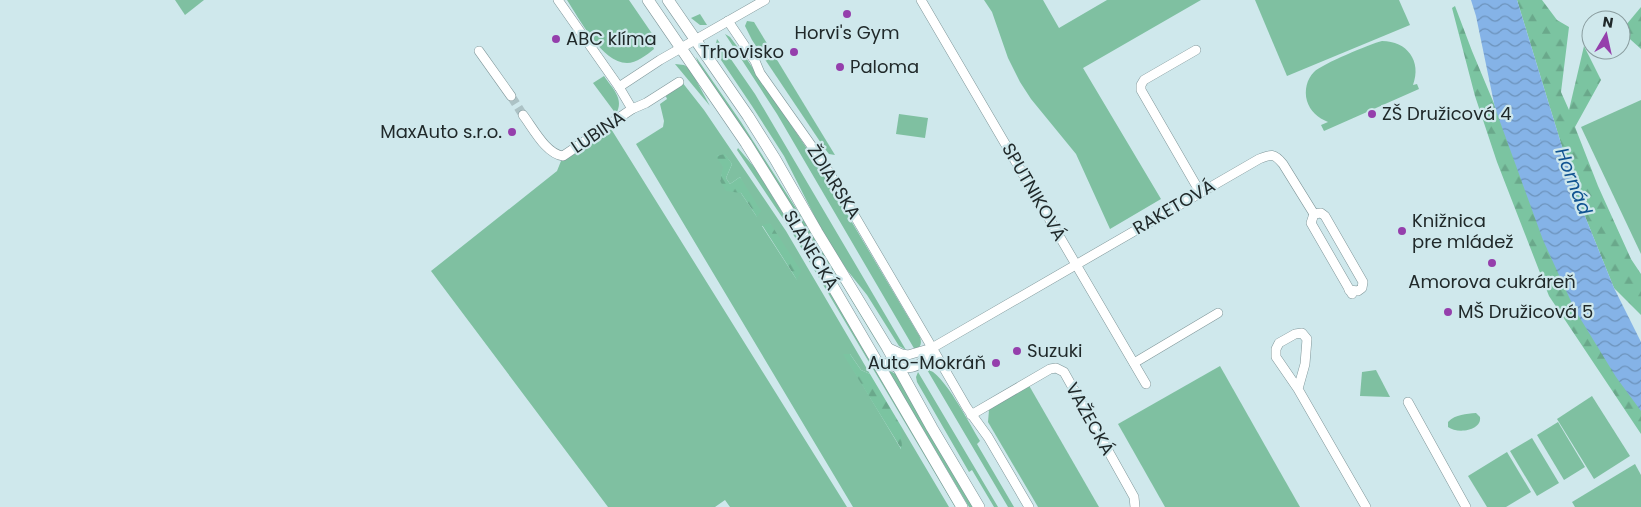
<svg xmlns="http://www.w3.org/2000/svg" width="1641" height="507" viewBox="0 0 1641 507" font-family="Poppins,sans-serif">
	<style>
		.green { fill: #7fc0a1; fill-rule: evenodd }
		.forest { fill: url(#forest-firs) }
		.water { fill: url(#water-waves) }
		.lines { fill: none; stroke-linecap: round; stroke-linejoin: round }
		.minor-tunnel { stroke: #acc2c5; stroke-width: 9; stroke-dasharray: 9 4.5; stroke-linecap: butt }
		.minor-casing { stroke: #7f9699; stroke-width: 10 }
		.major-casing { stroke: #7f9699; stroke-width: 12 }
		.minor { stroke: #fff; stroke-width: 9 }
		.major { stroke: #fff; stroke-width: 11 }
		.poi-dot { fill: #953fac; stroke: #cfe8ec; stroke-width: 2 }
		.labels { text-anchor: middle; stroke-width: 4.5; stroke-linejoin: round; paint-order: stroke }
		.poi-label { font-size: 18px; fill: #20292a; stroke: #cfe8ec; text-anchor: start }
		.street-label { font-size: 18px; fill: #20292a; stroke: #cfe8ec }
		.water-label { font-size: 19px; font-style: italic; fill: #105391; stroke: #cfe8ec }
	</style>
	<defs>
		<pattern id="forest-firs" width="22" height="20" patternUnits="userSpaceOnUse" patternTransform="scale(1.25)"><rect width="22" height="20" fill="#7bc4a1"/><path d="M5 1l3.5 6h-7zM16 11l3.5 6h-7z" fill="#6aa88b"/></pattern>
		<pattern id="water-waves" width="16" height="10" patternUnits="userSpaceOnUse" patternTransform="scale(1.25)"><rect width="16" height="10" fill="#85b3e7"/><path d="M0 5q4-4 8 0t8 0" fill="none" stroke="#6c92bb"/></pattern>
	</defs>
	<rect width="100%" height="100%" fill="#cfe8ec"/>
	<!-- green -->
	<g class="green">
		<polygon points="175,0 204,0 185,15"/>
		<path d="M567,0H629L653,35V46L654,49C647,55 636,63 627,63C602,63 579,18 567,0Z"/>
		<polygon points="984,0 1043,0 1059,28 1107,0 1201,0 1083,68 1161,199 1110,229 1076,154 1031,99 1020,82 1008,58 992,12"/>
		<polygon points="1255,0 1399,0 1410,25 1287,76"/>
		<polygon points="700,14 707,25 700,25 691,18"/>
		<polygon points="747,21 754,22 835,155 829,154 825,149 752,40 745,26"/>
		<path d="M725,34L730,37L746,58L818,165L920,337C922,343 921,347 915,350L777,114Z"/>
		<polygon points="717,39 755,94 906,350 899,346 867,295 847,270 824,235 784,156 752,106 717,54 715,48"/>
		<path d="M1382,41C1407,41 1422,61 1413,85L1417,84L1419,89L1324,131L1321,125L1328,122C1318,118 1310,111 1307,101C1304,90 1307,79 1314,72C1322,64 1370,44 1382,41Z"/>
		<polygon points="696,57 741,122 845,285 884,354 843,286 698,63"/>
		<polygon points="675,64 684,65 690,69 710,106"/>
		<path d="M604,76C612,88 625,99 616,114L593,83Z"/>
		<path d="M682,82L704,110L786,231L870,374L861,370L850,354H844L901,449V426L949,507H853L636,144L663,127L664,121L660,104L667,99L665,94ZM725,155L732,164L726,178L730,184L740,177L757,217L741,193L720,181L724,167L717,156ZM770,224L797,280L762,226Z"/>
		<polygon points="1641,100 1641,254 1581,127"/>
		<polygon points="899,114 928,118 925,138 896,134"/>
		<polygon points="608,124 847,507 730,507 725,500 715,507 608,507 431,271 557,171 563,156"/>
		<polygon points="738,148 755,168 792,228 957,507 955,507 790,229 737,150"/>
		<polygon points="1220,366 1300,507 1165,507 1118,424"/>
		<path d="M926,368C944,373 970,425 980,441L977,444L1014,507H1008Z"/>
		<polygon points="1376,370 1390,397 1360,396 1362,372"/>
		<polygon points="890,371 896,374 973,507 969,507 889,372"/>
		<polygon points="918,372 998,507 994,507 972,470 969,472 917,382 916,377"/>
		<polygon points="1027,382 1099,507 1038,507 988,422 989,410"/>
		<polygon points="1592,396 1630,456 1594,479 1557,419"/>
		<path d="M1476,413L1480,417C1482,431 1457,434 1448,427V422C1456,414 1466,414 1476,413Z"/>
		<polygon points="1558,422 1585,467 1564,480 1537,435"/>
		<polygon points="1532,438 1559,483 1537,496 1510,451"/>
		<polygon points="1507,452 1531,492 1506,507 1487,507 1468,476"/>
		<polygon points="1635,464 1641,475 1641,507 1575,507 1572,502"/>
	</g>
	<!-- forest -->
	<g class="forest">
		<polygon points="1517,0 1542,0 1557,20 1569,27 1561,92 1569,110 1584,46 1601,80 1575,127 1598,186 1631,259 1641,274 1641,315 1614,288 1578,199"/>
		<polygon points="1455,6 1472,51 1544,223 1641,407 1641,434 1549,296 1497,162 1475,96 1452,8"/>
		<polygon points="1641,7 1641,49 1621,31"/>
		<polygon points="725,154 732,164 726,178 730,184 740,177 761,211 757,217 741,193 726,191 720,181 723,167 716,156"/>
		<polygon points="770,223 801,271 797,280 762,225"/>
		<polygon points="843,354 850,354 861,370 870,374 901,426 902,450"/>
	</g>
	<!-- water -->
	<polygon class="water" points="1471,0 1517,0 1578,199 1614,288 1641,342 1641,411 1616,377 1575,310 1543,240 1495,108 1476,16"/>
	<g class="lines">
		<!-- minor-tunnel -->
		<polyline class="minor-tunnel" points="511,96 523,115"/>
		<!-- minor casing -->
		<g class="minor-casing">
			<g id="minor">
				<polyline points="558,0 619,87 632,109"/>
				<polyline points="921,0 1146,384"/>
				<polyline points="728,21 755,61 760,73 823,162 927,339 967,408 988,437 1029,507"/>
				<polyline points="1196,50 1144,80 1141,85 1141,90 1200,192"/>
				<polyline points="479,51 511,96"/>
				<polyline points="619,87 660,60 765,0"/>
				<path d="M523,115C533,128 546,154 563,156L632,109L646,103L679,82"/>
				<polyline points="1314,214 1321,213 1325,216 1363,282 1362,288 1358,291 1349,290"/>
				<polyline points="1314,214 1311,223 1352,294"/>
				<path d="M887,347L902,354L908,355L932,348L1259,159C1271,154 1274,153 1283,164L1314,214"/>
				<path d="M876,360C897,370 921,375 932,348"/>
				<polyline points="1134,363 1218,313"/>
				<polyline points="1298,389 1305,364 1307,339 1302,333 1295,334 1279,343 1276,349 1276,357 1298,389 1366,507"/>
				<polyline points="1408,402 1466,507"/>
				<polyline points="971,415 1050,369 1056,368 1064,372 1134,497 1135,507"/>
			</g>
		</g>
		<!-- major casing -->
		<g class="major-casing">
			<g id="major">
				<polyline points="648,0 746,143 794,220 962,507"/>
				<polyline points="668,0 748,116 775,159 817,232 887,347 932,428 979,507"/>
			</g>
		</g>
		<!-- minor -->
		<use href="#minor" class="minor"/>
		<!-- major -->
		<use href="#major" class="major"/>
	</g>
	<!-- markers -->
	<g class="poi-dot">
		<circle cx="847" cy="14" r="5"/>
		<circle cx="556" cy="39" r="5"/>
		<circle cx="794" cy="52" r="5"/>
		<circle cx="840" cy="67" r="5"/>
		<circle cx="1372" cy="114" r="5"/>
		<circle cx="512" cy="132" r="5"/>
		<circle cx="1402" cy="231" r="5"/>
		<circle cx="1492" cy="263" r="5"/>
		<circle cx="1448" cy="312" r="5"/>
		<circle cx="1017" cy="351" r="5"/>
		<circle cx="996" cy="363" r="5"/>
	</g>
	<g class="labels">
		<!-- poi labels -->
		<g class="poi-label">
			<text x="847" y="39" text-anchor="middle">Horvi's Gym</text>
			<text x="566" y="45">ABC klíma</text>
			<text x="784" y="58" text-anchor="end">Trhovisko</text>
			<text x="850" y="73">Paloma</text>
			<text x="1382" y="120">ZŠ Družicová 4</text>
			<text x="502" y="138" text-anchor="end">MaxAuto s.r.o.</text>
			<text x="1412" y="227">Knižnica<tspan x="1412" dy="21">pre mládež</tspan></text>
			<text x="1492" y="288" text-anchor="middle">Amorova cukráreň</text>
			<text x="1458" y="318">MŠ Družicová 5</text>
			<text x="1027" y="357">Suzuki</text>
			<text x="986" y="369" text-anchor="end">Auto-Mokráň</text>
		</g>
		<!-- street labels -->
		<g class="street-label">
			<text transform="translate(598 132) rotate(-34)" y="6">LUBINA</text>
			<text transform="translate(834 182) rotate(58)" y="6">ŽDIARSKA</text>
			<text transform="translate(1034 192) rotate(60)" y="6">SPUTNIKOVÁ</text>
			<text transform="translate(1174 207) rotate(-30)" y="6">RAKETOVÁ</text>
			<text transform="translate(811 250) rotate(59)" y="6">SLANECKÁ</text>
			<text transform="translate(1090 419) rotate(61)" y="6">VAŽECKÁ</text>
		</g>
		<!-- water labels -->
		<g class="water-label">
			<text transform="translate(1574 181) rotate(69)" y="7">Hornád</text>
		</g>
	</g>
	<!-- north arrow -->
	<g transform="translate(1606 35) rotate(9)"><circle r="24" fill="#cfe8ec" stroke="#899c9e"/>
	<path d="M0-4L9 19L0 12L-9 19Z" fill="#953fac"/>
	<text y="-8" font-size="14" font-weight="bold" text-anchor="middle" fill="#20292a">N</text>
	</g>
</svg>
